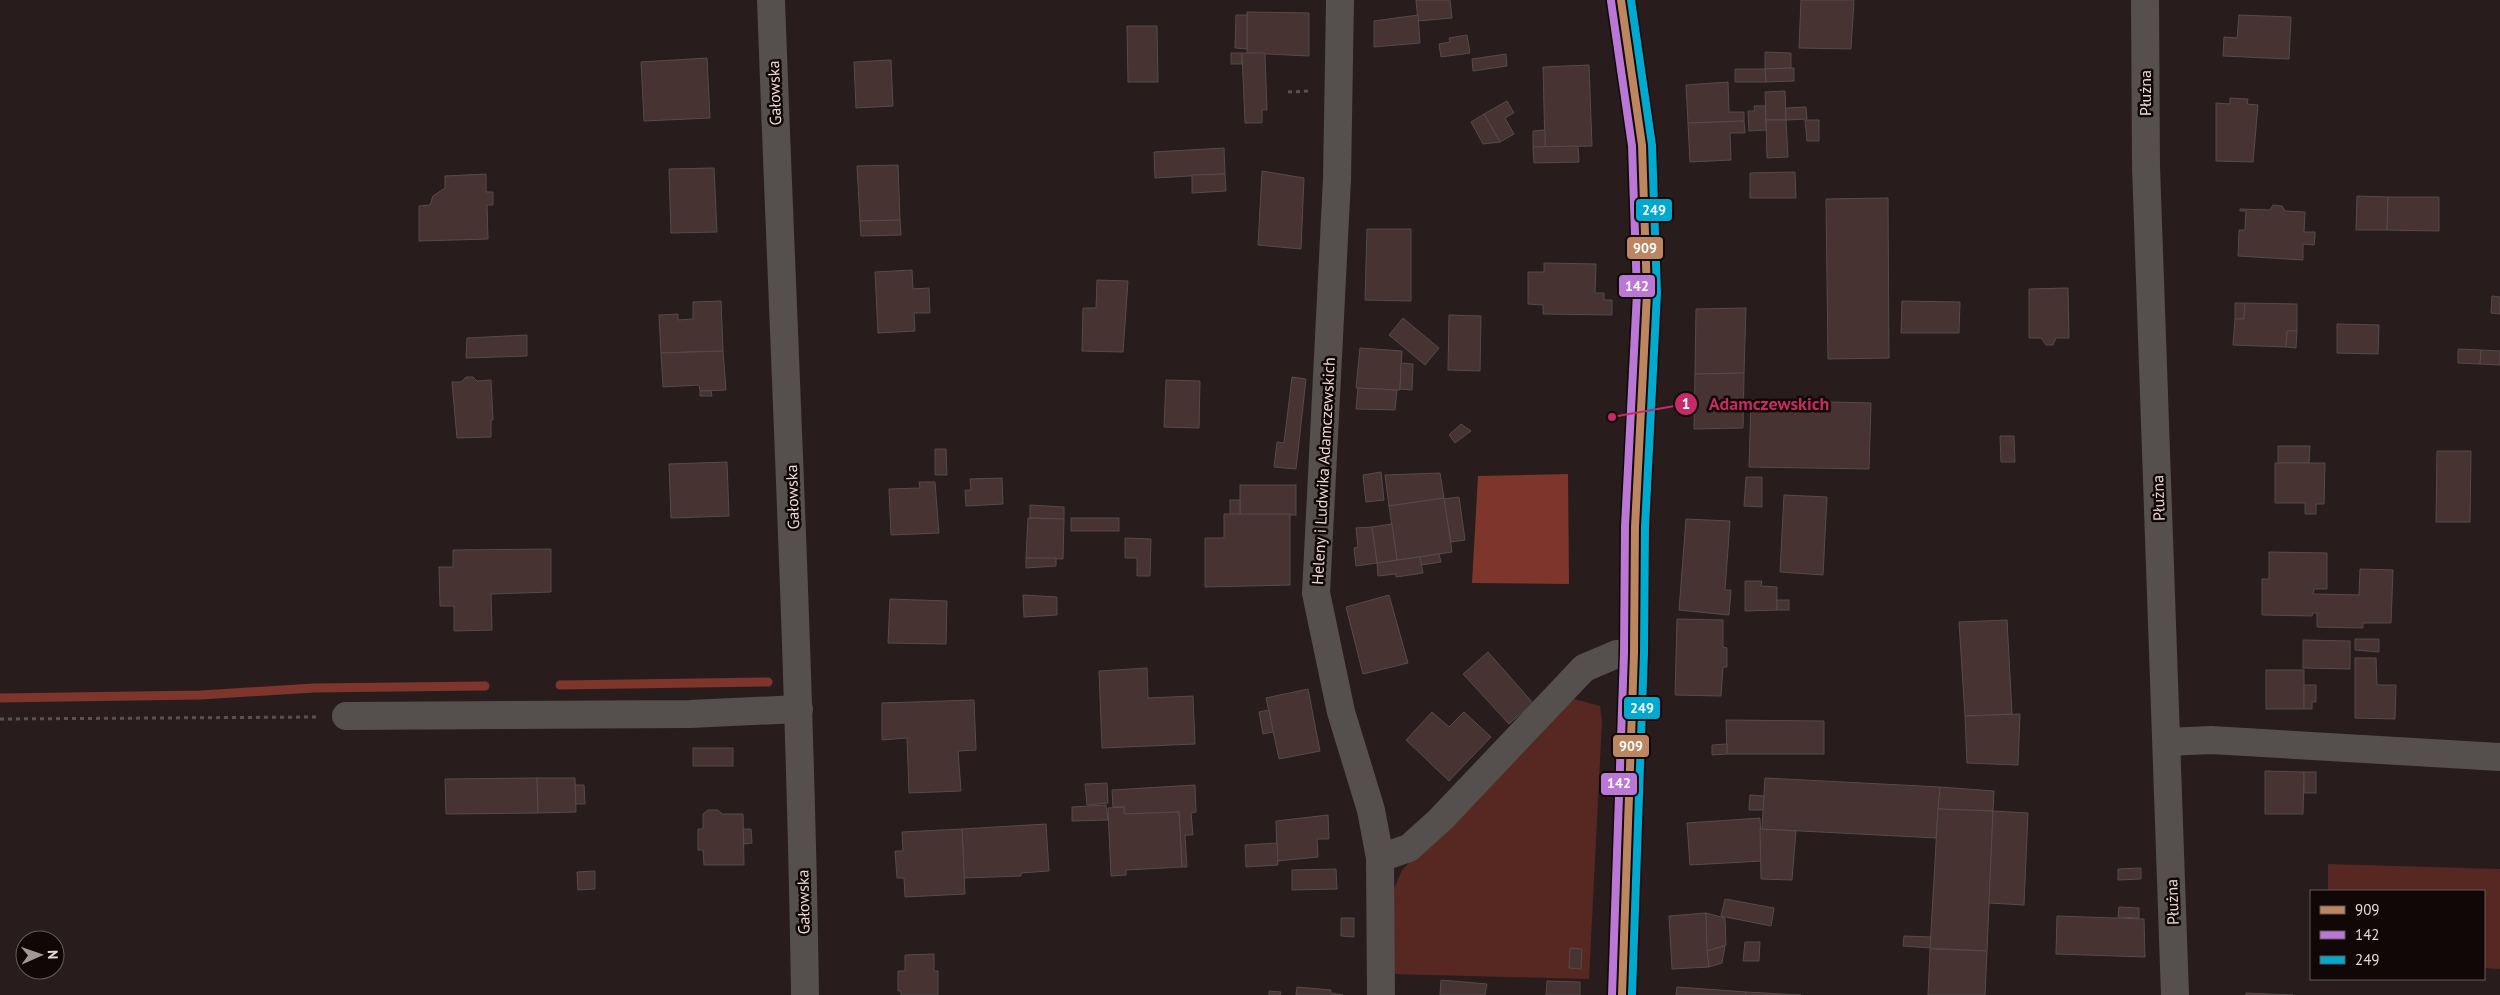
<svg xmlns="http://www.w3.org/2000/svg" width="2500" height="995" viewBox="0 0 2500 995" font-family="'PT Sans',sans-serif">
	<style>
		.green { fill: #562821 }
		.water { fill: #7e352b }
		.lines { fill: none; stroke-linecap: round; stroke-linejoin: round }
		.stream { stroke: #7e352b; stroke-width: 9 }
		.building { fill: #473331; stroke: #554b4a }
		.path { stroke: #585352; stroke-width: 3; stroke-dasharray: 4 4; stroke-linecap: butt }
		.minor { stroke: #554f4d; stroke-width: 28 }
		.bus-1-casing { stroke: #100706; stroke-width: 11 }
		.bus-2-casing { stroke: #100706; stroke-width: 11 }
		.bus-3-casing { stroke: #100706; stroke-width: 11 }
		.bus-1 { stroke: #bb8660; stroke-width: 8 }
		.bus-2 { stroke: #ba77d6; stroke-width: 8 }
		.bus-3 { stroke: #00a9ce; stroke-width: 8 }
		.labels { text-anchor: middle; stroke-width: 5; stroke-linejoin: round; paint-order: stroke }
		.street-label { font-size: 16px; fill: #e8d9d6; stroke: #100706 }
		.leader { fill: none; stroke: #c62b67; stroke-width: 2 }
		.callout-dot { fill: #c62b67; stroke: #100706; stroke-width: 2 }
		.mark-label { font-size: 15px; text-anchor: middle; font-weight: bold; fill: #fff }
		.callout-label { font-size: 18px; text-anchor: middle; font-weight: bold; fill: #c62b67; stroke: #100706; stroke-width: 5; stroke-linejoin: round; paint-order: stroke }
		.line-badge { stroke: #100706; stroke-width: 2 }
		.badge-label { font-size: 14px; text-anchor: middle; font-weight: bold; fill: #fff }
	</style>
	<rect width="100%" height="100%" fill="#281d1c"/>
	<!-- green -->
	<g class="green">
		<polygon points="1574,699 1600,706 1602,721 1589,979 1392,974 1392,894 1402,870 1536,730"/>
		<polygon points="2328,864 2500,869 2500,969 2484,968 2484,891 2328,891"/>
	</g>
	<!-- water -->
	<polygon class="water" points="1568,474 1569,584 1472,583 1478,476"/>
	<g class="lines">
		<!-- stream -->
		<g class="stream">
			<polyline points="560,685 768,682"/>
			<polyline points="0,698 201,695 314,688 485,686"/>
		</g>
	</g>
	<!-- building -->
	<g class="building">
		<polygon points="1416,0 1450,0 1452,18 1418,21"/>
		<polygon points="1801,0 1854,0 1851,49 1799,48"/>
		<polygon points="1247,12 1309,13 1309,56 1247,53"/>
		<polygon points="1236,15 1247,15 1247,49 1235,48"/>
		<polygon points="1418,15 1420,43 1374,47 1374,21"/>
		<polygon points="2239,15 2291,17 2289,59 2223,56 2224,37 2237,38"/>
		<polygon points="1127,26 1157,26 1158,82 1128,82"/>
		<polygon points="1467,35 1470,53 1441,57 1439,44 1450,42 1449,38"/>
		<polygon points="1765,52 1791,53 1791,68 1765,69"/>
		<rect x="1231" y="53" width="11" height="11"/>
		<polygon points="1242,53 1265,53 1267,110 1262,110 1262,123 1245,123"/>
		<polygon points="1506,54 1507,66 1473,71 1472,59"/>
		<polygon points="707,58 710,118 644,121 641,62"/>
		<polygon points="891,60 893,106 856,108 854,62"/>
		<polygon points="1589,65 1592,146 1545,147 1543,67"/>
		<polygon points="1794,68 1794,81 1766,82 1765,69"/>
		<polygon points="1735,69 1765,69 1766,82 1735,82"/>
		<polygon points="1728,82 1729,112 1744,112 1744,121 1688,123 1686,85"/>
		<polygon points="1785,91 1786,120 1766,120 1765,92"/>
		<polygon points="2230,98 2248,99 2247,104 2258,105 2253,162 2216,161 2216,103 2230,104"/>
		<polygon points="1507,101 1514,113 1505,118 1514,134 1500,142 1484,114"/>
		<polygon points="1754,106 1765,106 1766,130 1749,131 1748,111 1755,111"/>
		<polygon points="1806,107 1807,119 1786,120 1786,108"/>
		<polygon points="1484,114 1500,142 1483,144 1471,122"/>
		<polygon points="1766,120 1786,120 1788,157 1767,158"/>
		<polygon points="1805,120 1819,120 1819,141 1807,141"/>
		<polygon points="1744,121 1745,133 1730,133 1731,160 1690,162 1688,123"/>
		<polygon points="1545,130 1545,147 1533,147 1533,131"/>
		<polygon points="1578,146 1579,162 1534,163 1533,147"/>
		<polygon points="1224,148 1225,174 1155,178 1154,152"/>
		<polygon points="898,165 900,220 860,221 857,166"/>
		<polygon points="714,168 717,232 671,233 669,169"/>
		<polygon points="1262,171 1304,178 1301,249 1258,245"/>
		<polygon points="1795,172 1796,198 1750,198 1750,173"/>
		<polygon points="486,174 486,192 493,192 493,205 487,205 488,239 419,241 419,206 430,205 433,196 445,188 445,176"/>
		<polygon points="1225,174 1226,191 1192,193 1192,175"/>
		<polygon points="2357,196 2388,197 2387,230 2356,230"/>
		<polygon points="2388,197 2439,197 2439,231 2387,230"/>
		<polygon points="1888,198 1889,358 1828,359 1826,199"/>
		<polygon points="2273,205 2282,206 2285,211 2305,212 2304,232 2315,232 2315,236 2314,245 2303,244 2303,260 2238,256 2239,230 2245,230 2246,211 2240,211 2240,209 2270,210"/>
		<polygon points="900,220 901,235 861,236 860,221"/>
		<polygon points="1367,229 1411,229 1411,301 1365,300"/>
		<polygon points="1544,263 1596,264 1595,293 1604,293 1604,300 1612,300 1612,315 1543,314 1543,305 1528,304 1528,272 1544,272"/>
		<polygon points="912,270 913,289 929,288 930,313 914,313 915,331 878,333 875,272"/>
		<polygon points="1097,280 1128,281 1123,352 1082,351 1083,308 1096,308"/>
		<polygon points="2068,288 2069,338 2056,338 2053,345 2046,345 2041,338 2029,338 2029,289"/>
		<polygon points="2492,296 2500,297 2500,314 2491,313"/>
		<polygon points="721,301 723,351 661,353 659,315 678,314 678,320 693,319 693,302"/>
		<polygon points="1902,301 1960,302 1959,333 1901,333"/>
		<polygon points="2235,303 2245,303 2244,319 2235,319"/>
		<polygon points="2245,303 2297,304 2297,331 2287,331 2286,347 2233,345 2235,319 2244,319"/>
		<polygon points="1746,308 1744,373 1695,374 1696,309"/>
		<polygon points="1449,315 1481,316 1480,371 1448,370"/>
		<polygon points="1403,318 1439,348 1425,365 1389,335"/>
		<polygon points="2337,324 2379,325 2378,354 2337,353"/>
		<polygon points="2287,331 2297,331 2296,348 2286,347"/>
		<polygon points="527,335 527,356 466,358 467,338"/>
		<polygon points="1360,348 1402,351 1400,390 1356,388"/>
		<polygon points="2458,349 2481,350 2480,364 2458,363"/>
		<polygon points="2481,350 2500,351 2500,365 2480,364"/>
		<polygon points="723,351 726,390 700,391 699,385 663,387 661,353"/>
		<polygon points="1401,363 1413,364 1412,390 1400,389"/>
		<polygon points="1744,373 1743,428 1694,429 1695,374"/>
		<polygon points="466,377 473,377 477,381 491,380 493,420 491,420 491,437 457,438 452,382 461,382"/>
		<polygon points="1292,377 1306,379 1296,469 1274,467 1277,442 1284,443"/>
		<polygon points="1166,380 1200,381 1199,428 1164,427"/>
		<polygon points="1358,388 1397,390 1395,410 1356,409"/>
		<polygon points="700,391 711,391 712,396 700,396"/>
		<polygon points="1751,400 1871,403 1869,469 1749,467"/>
		<polygon points="1461,424 1471,431 1455,443 1449,435"/>
		<polygon points="2000,436 2014,436 2015,462 2001,462"/>
		<polygon points="2278,446 2310,446 2309,463 2278,463"/>
		<polygon points="935,449 946,449 947,475 935,475"/>
		<polygon points="2437,451 2471,451 2470,522 2436,522"/>
		<polygon points="727,462 729,516 671,518 669,464"/>
		<polygon points="2275,463 2325,463 2324,504 2316,504 2316,514 2305,514 2305,503 2275,503"/>
		<polygon points="1381,472 1384,500 1366,502 1363,475"/>
		<polygon points="1440,473 1444,498 1389,506 1385,475"/>
		<polygon points="1746,477 1762,477 1762,507 1744,506"/>
		<polygon points="1002,478 1003,504 966,506 965,490 971,490 970,479"/>
		<polygon points="919,482 935,482 939,533 891,535 889,489 920,488"/>
		<rect x="1240" y="485" width="56" height="30"/>
		<polygon points="1784,495 1827,497 1823,575 1780,572"/>
		<polygon points="1459,497 1465,540 1451,542 1444,499"/>
		<polygon points="1444,498 1452,552 1397,560 1389,506"/>
		<rect x="1230" y="500" width="10" height="15"/>
		<polygon points="1030,505 1064,507 1064,519 1030,518"/>
		<polygon points="1224,514 1290,514 1290,585 1205,587 1205,538 1224,538"/>
		<polygon points="1028,518 1064,519 1063,559 1026,558"/>
		<rect x="1071" y="518" width="48" height="13"/>
		<polygon points="1686,519 1730,521 1725,590 1731,590 1729,615 1679,610"/>
		<polygon points="1392,524 1397,560 1377,563 1372,527"/>
		<polygon points="1372,527 1377,563 1356,566 1354,548 1358,547 1356,528"/>
		<polygon points="1125,538 1151,539 1150,576 1137,576 1137,558 1125,558"/>
		<polygon points="551,549 551,592 491,594 492,630 454,631 454,606 440,606 439,567 453,567 453,550"/>
		<polygon points="2269,552 2327,553 2327,589 2314,589 2313,594 2359,595 2360,569 2393,570 2391,623 2363,623 2363,628 2317,627 2317,613 2313,613 2312,616 2262,615 2262,579 2269,579"/>
		<polygon points="1439,554 1441,562 1421,565 1420,557"/>
		<polygon points="1420,557 1423,573 1396,577 1396,574 1378,576 1377,563"/>
		<polygon points="1026,558 1056,558 1056,566 1026,568"/>
		<polygon points="1745,581 1762,581 1761,586 1777,587 1777,610 1745,611"/>
		<polygon points="1023,595 1057,597 1057,615 1024,617"/>
		<polygon points="1389,595 1408,663 1363,674 1346,607"/>
		<polygon points="890,599 947,601 946,644 888,643"/>
		<rect x="1777" y="600" width="12" height="10"/>
		<polygon points="1677,619 1723,620 1723,647 1727,648 1727,667 1723,667 1721,696 1675,695"/>
		<polygon points="2007,620 2012,714 1965,716 1959,622"/>
		<polygon points="2355,639 2379,639 2379,652 2355,650"/>
		<polygon points="2303,640 2350,641 2350,669 2303,668"/>
		<polygon points="1488,652 1533,703 1509,724 1463,674"/>
		<polygon points="2355,658 2376,658 2377,685 2396,685 2395,719 2355,718"/>
		<polygon points="1147,668 1148,698 1193,696 1195,744 1102,748 1099,671"/>
		<rect x="2266" y="670" width="38" height="39"/>
		<polygon points="2304,685 2316,685 2316,702 2312,702 2312,709 2304,709"/>
		<polygon points="1308,689 1320,751 1279,759 1266,698"/>
		<polygon points="974,700 976,750 958,751 961,791 909,793 907,738 882,740 882,703"/>
		<polygon points="1269,710 1273,732 1263,734 1259,712"/>
		<polygon points="1432,712 1449,727 1464,712 1491,737 1449,781 1406,740"/>
		<polygon points="2020,714 2018,765 1967,763 1965,716"/>
		<polygon points="1726,720 1824,721 1824,754 1727,754"/>
		<polygon points="1727,744 1727,754 1712,755 1712,745"/>
		<rect x="693" y="748" width="40" height="18"/>
		<polygon points="2265,771 2304,772 2303,814 2265,814"/>
		<rect x="2304" y="772" width="12" height="21"/>
		<polygon points="537,778 538,813 446,814 445,779"/>
		<polygon points="537,778 575,778 576,812 538,813"/>
		<polygon points="1765,778 1940,787 1936,838 1762,829"/>
		<polygon points="1107,783 1108,803 1087,805 1085,784"/>
		<polygon points="575,785 584,785 585,804 576,804"/>
		<polygon points="1195,785 1196,812 1191,813 1193,835 1185,835 1187,867 1182,867 1179,812 1124,814 1124,807 1113,807 1112,790"/>
		<polygon points="1940,787 1994,791 1993,811 1938,809"/>
		<polygon points="1750,795 1764,796 1763,810 1749,810"/>
		<polygon points="1106,805 1108,820 1072,821 1072,807"/>
		<polygon points="1124,807 1124,814 1179,812 1182,867 1126,870 1126,875 1111,876 1108,808"/>
		<polygon points="1938,809 1993,811 1987,951 1930,948"/>
		<polygon points="708,810 718,810 722,814 743,814 744,865 704,865 703,850 698,850 698,829 703,829 703,814"/>
		<polygon points="1993,811 2028,813 2024,905 1989,903"/>
		<polygon points="1328,815 1329,839 1317,839 1318,857 1277,861 1276,821"/>
		<polygon points="1760,818 1762,861 1690,865 1687,823"/>
		<polygon points="1046,824 1049,871 1021,873 1021,876 964,878 962,829"/>
		<polygon points="743,829 751,829 752,843 744,844"/>
		<polygon points="962,829 965,894 905,897 904,878 897,878 895,851 903,851 902,832"/>
		<polygon points="1760,829 1796,831 1792,880 1761,879"/>
		<polygon points="1277,843 1278,865 1246,867 1245,845"/>
		<polygon points="2141,868 2141,879 2118,880 2118,869"/>
		<polygon points="1336,869 1337,889 1292,890 1292,870"/>
		<polygon points="595,871 595,889 578,890 577,872"/>
		<polygon points="1725,899 1774,908 1771,926 1721,916"/>
		<polygon points="2119,907 2139,908 2139,918 2118,917"/>
		<polygon points="1706,913 1709,967 1672,969 1669,916"/>
		<polygon points="1706,913 1725,918 1726,945 1707,951"/>
		<polygon points="2057,916 2144,919 2145,957 2056,954"/>
		<polygon points="1341,918 1354,918 1354,937 1341,936"/>
		<polygon points="1904,936 1931,937 1930,948 1903,946"/>
		<polygon points="1745,942 1760,942 1759,961 1743,961"/>
		<polygon points="1725,946 1722,963 1709,967 1707,951"/>
		<polygon points="1570,948 1582,949 1581,969 1569,968"/>
		<polygon points="1930,949 1987,951 1985,995 1928,995"/>
		<polygon points="934,954 934,971 938,971 938,995 901,995 901,991 898,991 898,971 905,971 905,955"/>
		<polygon points="1441,980 1487,984 1485,995 1440,995"/>
		<polygon points="1547,981 1580,982 1580,995 1546,995"/>
		<polygon points="1297,987 1331,990 1331,993 1343,995 1296,995"/>
		<polygon points="1677,987 1746,992 1746,995 1676,995"/>
		<polygon points="1269,991 1281,992 1280,995 1269,995"/>
		<polygon points="1746,992 1801,995 1746,995"/>
		<polygon points="2246,993 2293,995 2246,995"/>
	</g>
	<g class="lines">
		<!-- path -->
		<g class="path">
			<polyline points="1288,92 1310,91"/>
			<polyline points="0,719 317,717"/>
		</g>
		<!-- minor -->
		<g class="minor">
			<path d="M771,0C783,332 800,663 805,995"/>
			<polyline points="1340,0 1337,179 1316,593 1341,712 1371,810 1380,858 1381,995"/>
			<polyline points="1621,0 1642,145 1647,293 1635,527 1634,653 1622,995"/>
			<polyline points="2145,0 2146,166 2175,995"/>
			<polyline points="346,716 690,714 799,709"/>
			<polyline points="2167,742 2211,740 2500,757"/>
			<polyline points="1380,858 1409,848 1441,819 1584,668 1617,654 1634,653"/>
		</g>
		<!-- bus-1 casing -->
		<g class="bus-1-casing">
			<polyline id="bus-1" points="1621,0 1642,145 1647,293 1635,527 1634,653 1622,995"/>
		</g>
		<!-- bus-2 casing -->
		<g class="bus-2-casing">
			<polyline id="bus-2" points="1611,1 1632,146 1637,293 1625,526 1624,653 1612,995"/>
		</g>
		<!-- bus-3 casing -->
		<g class="bus-3-casing">
			<polyline id="bus-3" points="1631,0 1652,145 1657,293 1645,527 1644,653 1632,995"/>
		</g>
		<!-- bus-1 -->
		<use href="#bus-1" class="bus-1"/>
		<!-- bus-2 -->
		<use href="#bus-2" class="bus-2"/>
		<!-- bus-3 -->
		<use href="#bus-3" class="bus-3"/>
	</g>
	<g class="labels">
		<!-- street labels -->
		<g class="street-label">
			<text transform="translate(774 93) rotate(-92)" y="6">Gałowska</text>
			<text transform="translate(2145 93) rotate(-90)" y="6">Płużna</text>
			<text transform="translate(1323 471) rotate(-87)" y="6">Heleny i Ludwika Adamczewskich</text>
			<text transform="translate(792 497) rotate(-92)" y="6">Gałowska</text>
			<text transform="translate(2158 498) rotate(-92)" y="6">Płużna</text>
			<text transform="translate(803 902) rotate(-91)" y="6">Gałowska</text>
			<text transform="translate(2172 902) rotate(-92)" y="6">Płużna</text>
		</g>
	</g>
	<!-- callouts -->
	<path class="leader" d="M1612 417L1686 404"/>
	<g class="callout-dot">
		<circle cx="1612" cy="417" r="5"/>
		<circle cx="1686" cy="404" r="12"/>
	</g>
	<g class="mark-label">
		<text x="1686" y="409">1</text>
	</g>
	<g class="callout-label">
		<text x="1769" y="410">Adamczewskich</text>
	</g>
	<g class="line-badge">
		<rect x="1635" y="198" width="38" height="24" rx="5" fill="#00a9ce"/>
		<rect x="1626" y="236" width="38" height="24" rx="5" fill="#bb8660"/>
		<rect x="1618" y="274" width="38" height="24" rx="5" fill="#ba77d6"/>
		<rect x="1623" y="696" width="38" height="24" rx="5" fill="#00a9ce"/>
		<rect x="1612" y="734" width="38" height="24" rx="5" fill="#bb8660"/>
		<rect x="1600" y="772" width="38" height="24" rx="5" fill="#ba77d6"/>
	</g>
	<g class="badge-label">
		<text x="1654" y="215">249</text>
		<text x="1645" y="253">909</text>
		<text x="1637" y="291">142</text>
		<text x="1642" y="713">249</text>
		<text x="1631" y="751">909</text>
		<text x="1619" y="788">142</text>
	</g>
	<!-- legend -->
	<rect x="2310" y="890" width="175" height="90" fill="#100706" stroke="#665b59"/>
	<rect x="2320" y="906" width="25" height="8" fill="#bb8660" stroke="#665b59"/>
	<text x="2355" y="915" font-size="15" fill="#e8d9d6">909</text>
	<rect x="2320" y="931" width="25" height="8" fill="#ba77d6" stroke="#665b59"/>
	<text x="2355" y="940" font-size="15" fill="#e8d9d6">142</text>
	<rect x="2320" y="956" width="25" height="8" fill="#00a9ce" stroke="#665b59"/>
	<text x="2355" y="965" font-size="15" fill="#e8d9d6">249</text>
	<!-- north arrow -->
	<g transform="translate(40 955) rotate(88)"><circle r="24" fill="#100706" stroke="#665b59"/>
	<path d="M0-4L9 19L0 12L-9 19Z" fill="#a59795"/>
	<text y="-8" font-size="14" font-weight="bold" text-anchor="middle" fill="#e8d9d6">N</text>
	</g>
</svg>
